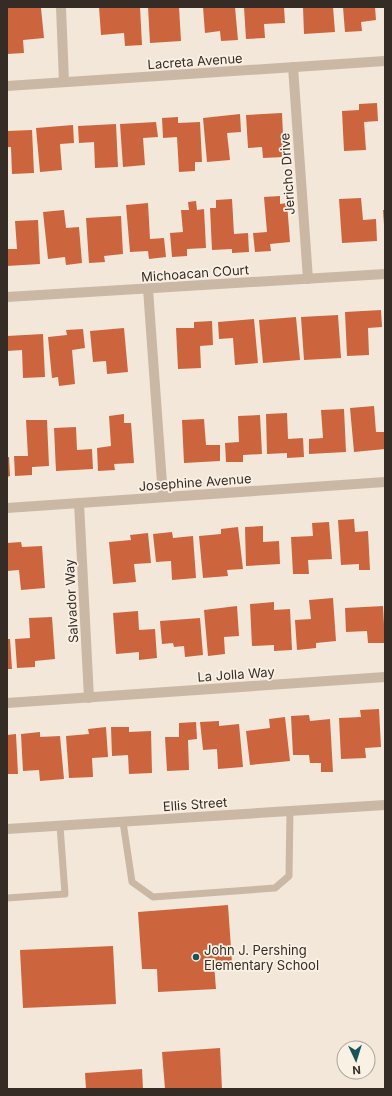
<svg xmlns="http://www.w3.org/2000/svg" width="392" height="1096" viewBox="0 0 392 1096" font-family="Inter,sans-serif">
	<style>
		.building { fill: #cc653d }
		.lines { fill: none; stroke-linecap: round; stroke-linejoin: round }
		.lane { stroke: #cbb8a4; stroke-width: 7 }
		.street { stroke: #cbb8a4; stroke-width: 10 }
		.poi-dot { fill: #1a535a; stroke: #faf1e5; stroke-width: 1.5 }
		.labels { text-anchor: middle; stroke-width: 3.5; stroke-linejoin: round; paint-order: stroke }
		.street-label { font-size: 13px; fill: #362c26; stroke: #faf1e5 }
		.poi-label { font-size: 13px; fill: #362c26; stroke: #faf1e5; text-anchor: start }
	</style>
	<rect width="100%" height="100%" fill="#f3e7d9"/>
	<!-- building -->
	<g class="building">
		<polygon points="7,7 41,8 44,38 23,40 24,53 7,54"/>
		<polygon points="99,7 140,7 142,45 125,46 124,33 101,35"/>
		<polygon points="148,7 179,7 181,41 150,43"/>
		<polygon points="203,7 235,7 238,40 221,41 220,31 205,33"/>
		<polygon points="244,7 284,7 285,23 264,24 265,38 246,39"/>
		<polygon points="303,7 333,7 335,32 304,34"/>
		<polygon points="343,7 375,7 376,20 361,22 362,31 345,32"/>
		<polygon points="377,103 378,121 364,122 366,150 344,151 342,111 359,110 359,104"/>
		<polygon points="282,113 284,157 263,158 262,147 248,148 246,115"/>
		<polygon points="240,114 241,132 227,133 230,160 207,162 203,118"/>
		<polygon points="178,117 178,123 200,122 202,162 195,162 195,171 179,172 177,137 163,138 162,118"/>
		<polygon points="156,122 158,137 143,138 145,165 123,167 120,124"/>
		<polygon points="116,124 118,167 95,168 94,142 79,143 78,126"/>
		<polygon points="73,125 74,143 60,144 62,170 40,172 36,128"/>
		<polygon points="32,130 34,173 12,174 11,147 7,147 7,131"/>
		<polygon points="280,196 280,204 287,203 290,242 270,244 271,251 255,252 253,233 267,232 264,197"/>
		<polygon points="361,198 363,220 376,219 377,241 342,243 339,199"/>
		<polygon points="232,199 234,234 248,233 249,252 232,253 232,249 212,250 210,208 216,208 216,200"/>
		<polygon points="196,201 197,210 204,209 206,248 187,249 187,256 172,257 170,233 183,232 181,210 189,210 188,202"/>
		<polygon points="148,203 150,239 164,238 166,257 149,259 148,251 130,252 126,205"/>
		<polygon points="64,210 66,228 79,227 82,263 66,265 65,257 48,259 43,212"/>
		<polygon points="383,210 385,210 385,225 384,225"/>
		<polygon points="121,216 123,254 104,256 105,262 89,263 86,218"/>
		<polygon points="38,220 40,264 7,266 7,249 17,249 15,221"/>
		<polygon points="381,310 382,327 368,328 369,355 347,356 345,312"/>
		<polygon points="338,315 341,358 304,360 301,317"/>
		<polygon points="296,317 300,360 263,363 259,320"/>
		<polygon points="254,319 258,363 235,365 233,338 219,339 218,322"/>
		<polygon points="212,321 213,345 200,346 201,368 178,369 176,328 194,328 194,322"/>
		<polygon points="124,328 128,372 107,374 106,361 93,362 90,331"/>
		<polygon points="83,329 85,348 72,350 75,384 59,386 58,377 52,378 48,337 67,335 66,330"/>
		<polygon points="43,334 45,377 23,378 22,350 7,351 7,336"/>
		<polygon points="374,406 376,432 385,432 385,449 354,452 350,408"/>
		<polygon points="344,409 346,452 309,454 309,439 323,438 321,410"/>
		<polygon points="287,413 288,439 303,438 304,457 287,458 287,453 267,454 266,414"/>
		<polygon points="124,414 124,423 131,423 134,463 114,464 115,470 98,471 97,448 111,446 109,416"/>
		<polygon points="260,415 262,454 243,455 243,462 226,462 225,443 239,442 238,416"/>
		<polygon points="204,419 206,445 220,445 220,461 184,463 182,420"/>
		<polygon points="26,420 47,420 49,466 32,467 32,475 15,476 14,456 28,456"/>
		<polygon points="76,427 77,450 92,449 93,469 56,471 54,428"/>
		<polygon points="7,457 9,457 10,476 7,477"/>
		<polygon points="354,519 355,532 368,531 370,570 359,570 359,564 341,565 338,520"/>
		<polygon points="329,522 332,559 308,560 309,574 293,574 291,537 313,536 312,523"/>
		<polygon points="263,526 263,542 279,541 280,564 246,566 245,527"/>
		<polygon points="238,527 243,569 227,570 228,576 203,578 199,536 221,534 221,529"/>
		<polygon points="172,532 173,538 193,536 196,578 172,580 171,561 156,562 153,534"/>
		<polygon points="148,533 151,563 134,564 136,582 113,584 109,542 131,540 130,535"/>
		<polygon points="21,542 22,547 42,546 45,588 21,590 19,570 7,571 7,543"/>
		<polygon points="333,598 336,641 316,643 316,648 297,650 295,620 311,619 309,600"/>
		<polygon points="274,602 274,610 290,609 292,650 274,651 274,645 252,646 250,604"/>
		<polygon points="237,606 239,636 224,637 225,654 208,656 204,610"/>
		<polygon points="383,606 385,643 368,643 367,631 346,632 345,608"/>
		<polygon points="138,611 139,630 155,629 157,658 139,660 139,652 116,654 113,613"/>
		<polygon points="52,617 55,659 35,661 35,667 17,668 15,639 30,638 29,618"/>
		<polygon points="200,618 203,655 185,657 184,646 174,647 173,643 162,644 160,621"/>
		<polygon points="7,639 10,639 12,669 7,669"/>
		<polygon points="379,709 381,747 365,748 366,758 341,759 339,718 361,717 360,710"/>
		<polygon points="309,715 310,721 330,719 333,772 321,772 321,763 310,763 309,755 293,755 291,716"/>
		<polygon points="285,717 290,761 250,765 246,731 270,728 269,719"/>
		<polygon points="219,721 219,726 239,724 243,767 218,769 217,749 203,750 200,722"/>
		<polygon points="196,722 197,739 188,740 189,770 167,771 165,737 179,737 179,723"/>
		<polygon points="106,727 108,757 92,758 93,777 69,778 66,736 89,734 88,729"/>
		<polygon points="111,727 129,727 129,732 151,731 152,773 129,774 128,755 112,756"/>
		<polygon points="40,732 40,737 60,736 64,779 40,781 39,770 23,771 21,734"/>
		<polygon points="16,734 18,774 7,774 7,735"/>
		<polygon points="228,905 232,963 214,965 216,989 158,992 157,969 142,969 138,912"/>
		<polygon points="113,946 116,1004 23,1008 20,950"/>
		<polygon points="220,1048 222,1089 165,1089 162,1052"/>
		<polygon points="142,1069 143,1089 86,1089 85,1073"/>
	</g>
	<g class="lines">
		<!-- lane -->
		<g class="lane">
			<polyline points="123,822 132,882 153,897 275,888 289,876 290,811"/>
			<polyline points="7,898 65,894 60,826"/>
		</g>
		<!-- street -->
		<g class="street">
			<polyline points="61,7 64,82"/>
			<polyline points="293,67 308,279"/>
			<polyline points="7,86 385,61"/>
			<polyline points="148,289 163,497"/>
			<polyline points="7,297 385,274"/>
			<polyline points="79,503 89,698"/>
			<polyline points="7,508 385,482"/>
			<polyline points="7,703 385,677"/>
			<polyline points="7,829 385,805"/>
		</g>
	</g>
	<!-- markers -->
	<circle class="poi-dot" cx="196" cy="957" r="4"/>
	<g class="labels">
		<!-- street labels -->
		<g class="street-label">
			<text transform="translate(195 61) rotate(-4)" y="5">Lacreta Avenue</text>
			<text transform="translate(287 174) rotate(-94)" y="5">Jericho Drive</text>
			<text transform="translate(195 273) rotate(-4)" y="5">Michoacan COurt</text>
			<text transform="translate(195 482) rotate(-4)" y="5">Josephine Avenue</text>
			<text transform="translate(71 601) rotate(-93)" y="5">Salvador Way</text>
			<text transform="translate(236 674) rotate(-4)" y="5">La Jolla Way</text>
			<text transform="translate(195 804) rotate(-4)" y="5">Ellis Street</text>
		</g>
		<!-- poi labels -->
		<g class="poi-label">
			<text x="204" y="955">John J. Pershing<tspan x="204" dy="15">Elementary School</tspan></text>
		</g>
	</g>
	<!-- border -->
	<rect width="392" height="1096" fill="none" stroke="#362c26" stroke-width="16"/>
	<!-- north arrow -->
	<g transform="translate(356 1060) rotate(176)"><circle r="19" fill="#faf1e5" stroke="#aca299"/>
	<path d="M0-3L7 15L0 10L-7 15Z" fill="#1a535a"/>
	<text y="-6" font-size="11" font-weight="bold" text-anchor="middle" fill="#362c26">N</text>
	</g>
</svg>
